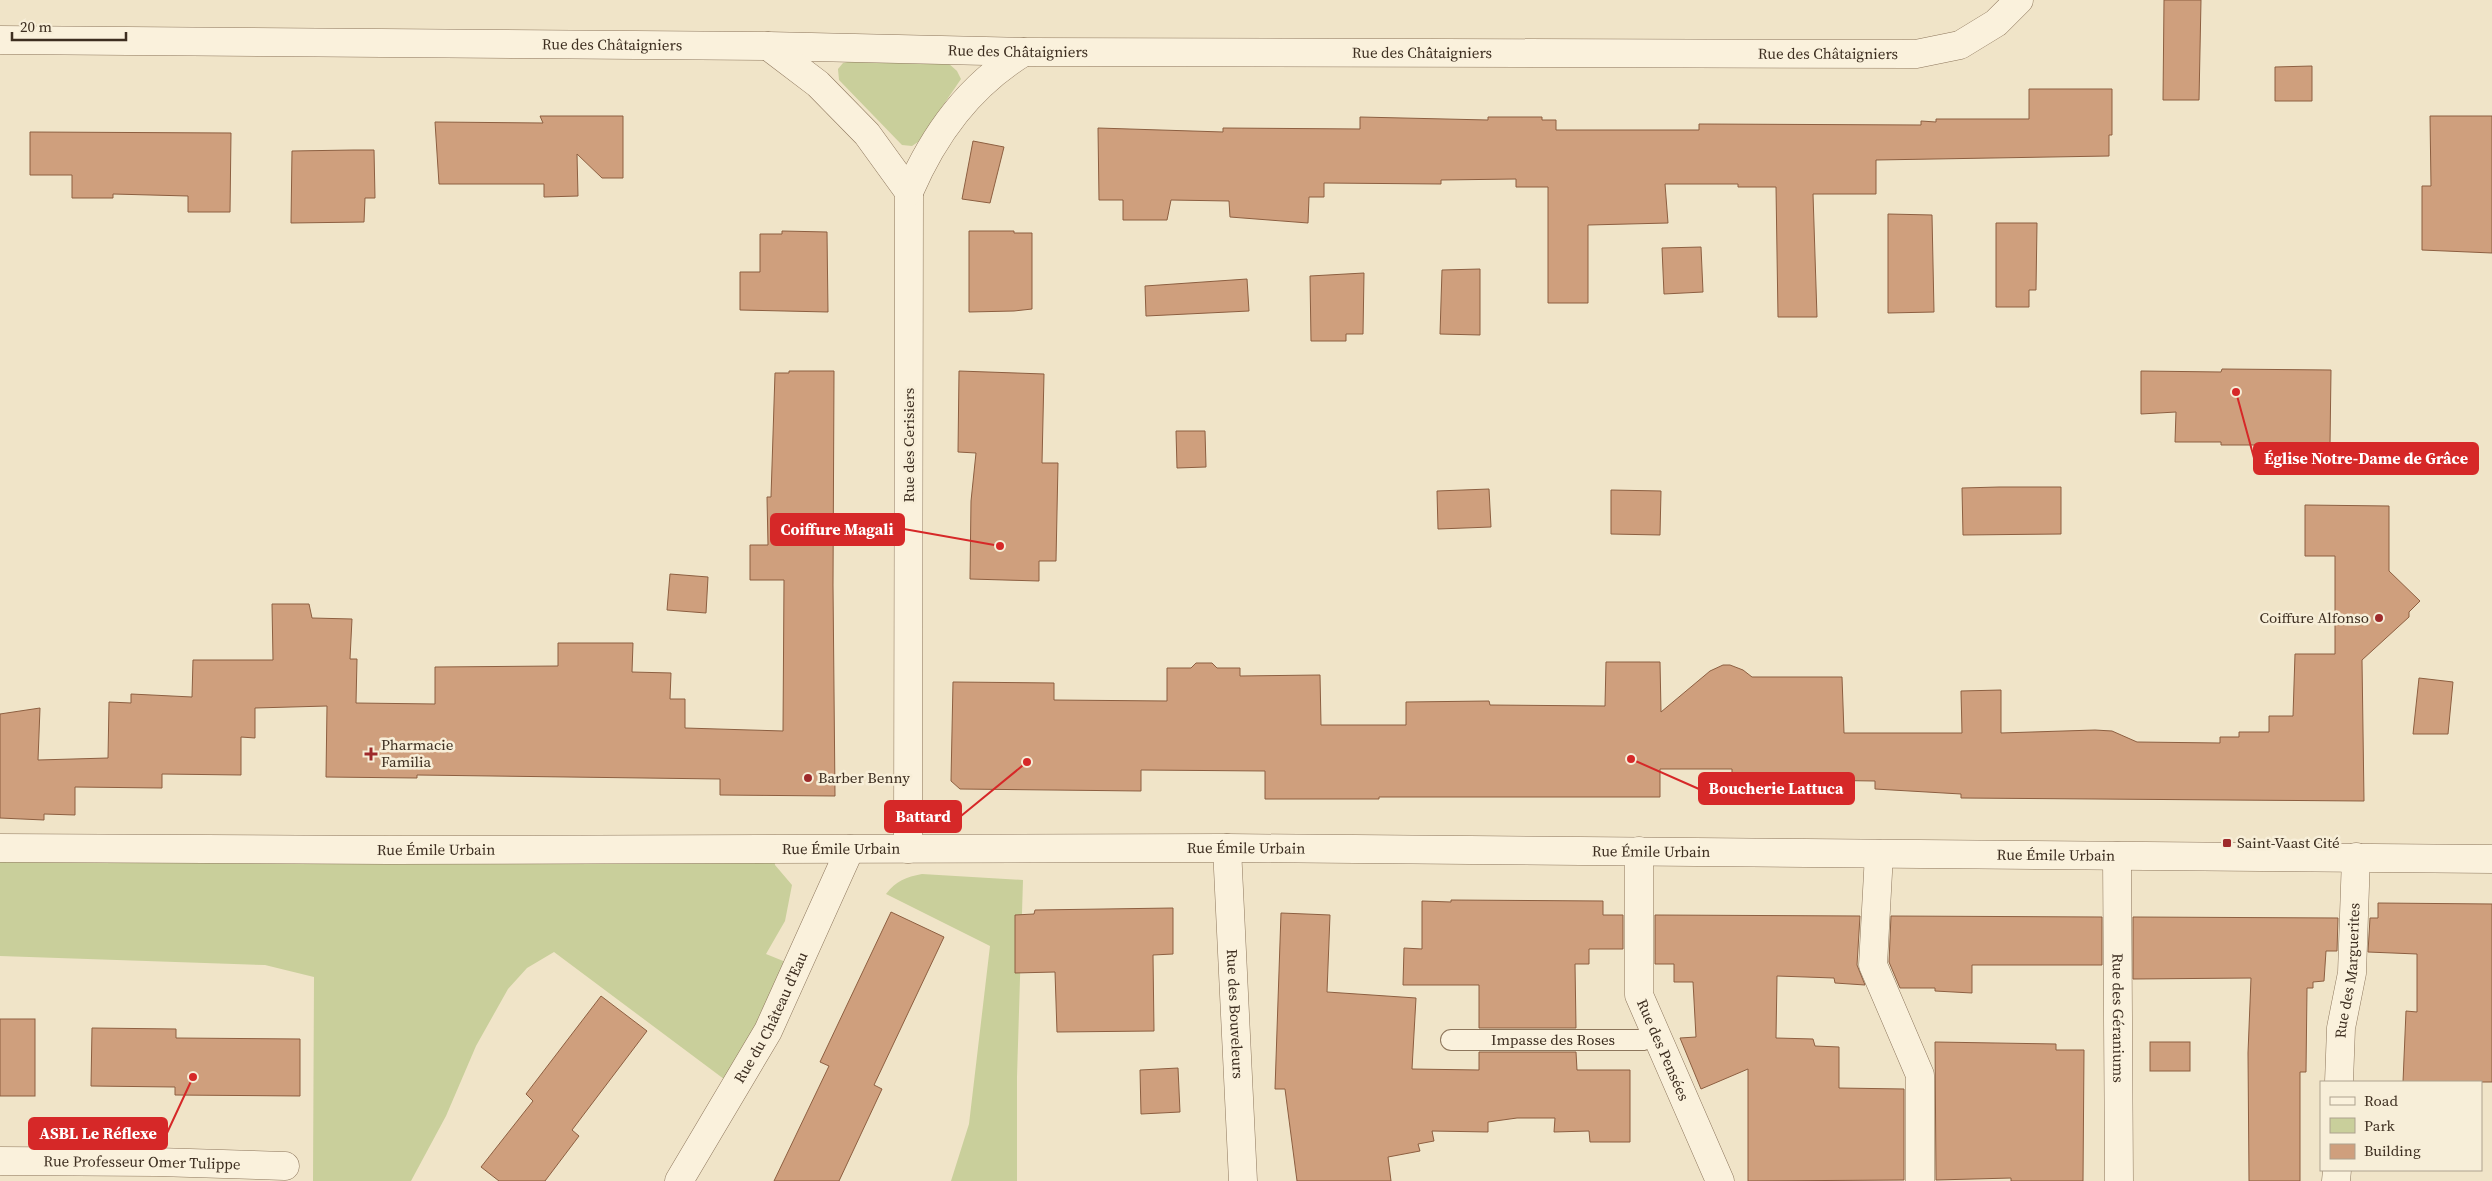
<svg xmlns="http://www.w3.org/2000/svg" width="2492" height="1181" viewBox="0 0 2492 1181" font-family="'Source Serif 4',serif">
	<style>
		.green { fill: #c9cf9b }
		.building { fill: #cf9f7d; stroke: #8d5f41 }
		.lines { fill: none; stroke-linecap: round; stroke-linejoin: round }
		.lane-casing { stroke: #8d765c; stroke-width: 22 }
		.street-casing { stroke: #8d765c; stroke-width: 29 }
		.lane { stroke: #faf1dc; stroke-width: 20 }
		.street { stroke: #faf1dc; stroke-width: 28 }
		.poi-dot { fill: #9e2a2b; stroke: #f7eed8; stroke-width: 2 }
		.labels { text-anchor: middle; stroke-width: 5; stroke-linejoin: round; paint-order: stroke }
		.street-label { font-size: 15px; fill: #3d2e20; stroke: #f7eed8 }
		.poi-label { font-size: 15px; fill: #3d2e20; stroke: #f7eed8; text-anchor: start }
		.leader { fill: none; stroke: #d62828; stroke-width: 2 }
		.callout-dot { fill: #d62828; stroke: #f7eed8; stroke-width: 2 }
		.callout { fill: #d62828; stroke: #d62828; stroke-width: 2 }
		.callout-label { font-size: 16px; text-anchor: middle; font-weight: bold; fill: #fff }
	</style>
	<rect width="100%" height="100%" fill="#f0e4c8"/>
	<!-- green -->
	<g class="green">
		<polygon points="852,61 948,63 957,71 961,79 918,142 912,146 902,145 839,80 838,69 843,63"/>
		<polygon points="0,848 773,849 775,865 792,885 785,921 766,954 798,967 736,1088 554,952 527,968 508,989 476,1046 446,1116 411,1181 313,1181 314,977 265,965 0,956"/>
		<path d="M922,874L1023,880L1017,1077V1181H951L969,1124L990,946L886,894C896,881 906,877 922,874Z"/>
	</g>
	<!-- building -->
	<g class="building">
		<polygon points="2164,0 2201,0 2199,100 2163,100"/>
		<polygon points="2312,66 2312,101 2275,101 2275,67"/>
		<polygon points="2029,89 2112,89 2112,135 2109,135 2109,156 1876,160 1876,194 1813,194 1817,317 1778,317 1776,187 1738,187 1738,184 1665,184 1668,223 1588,225 1588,303 1548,303 1548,187 1516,187 1516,179 1441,180 1441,184 1324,183 1324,197 1309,197 1308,223 1230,217 1229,201 1171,200 1167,220 1123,220 1123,200 1099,200 1098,128 1223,132 1223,128 1360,129 1360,117 1488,120 1488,117 1542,117 1542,120 1556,120 1556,130 1699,130 1699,124 1921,125 1921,121 1936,122 1936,119 2029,119"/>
		<polygon points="540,116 623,116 623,178 602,178 577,154 578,196 544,197 544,184 439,184 435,122 543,123"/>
		<polygon points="2430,116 2492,116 2492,253 2422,250 2422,186 2431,186"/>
		<polygon points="30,132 231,133 230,212 188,212 188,196 113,194 113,198 72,198 72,175 30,175"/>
		<polygon points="973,141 1004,147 990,203 962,199"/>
		<polygon points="353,150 374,150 375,198 365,198 364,222 291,223 292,151"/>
		<polygon points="1888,214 1932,215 1934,312 1888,313"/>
		<polygon points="1996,223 2037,223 2036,290 2029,290 2029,307 1996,307"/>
		<polygon points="782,231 827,232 828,312 740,310 740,272 760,272 760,234 782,234"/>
		<polygon points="969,231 1014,231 1014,233 1032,233 1032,309 1014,311 969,312"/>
		<polygon points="1701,247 1703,292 1664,294 1662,248"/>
		<polygon points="1480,269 1480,335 1440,334 1442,270"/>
		<polygon points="1364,273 1363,334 1346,334 1346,341 1311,341 1310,276"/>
		<polygon points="1247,279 1249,311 1146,316 1145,286"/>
		<polygon points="2222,369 2331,370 2330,445 2221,445 2221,442 2175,442 2176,412 2141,414 2141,371 2221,372"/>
		<polygon points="789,371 834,371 833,585 835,796 720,795 720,779 417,775 417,778 326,777 327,706 255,708 255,738 241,737 241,775 162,774 162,788 75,787 75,815 44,814 44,820 0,818 0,714 40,708 38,760 108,758 109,702 131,703 131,694 192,697 193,660 273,660 272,604 309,604 312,618 352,619 350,659 357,659 356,703 435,704 435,667 558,666 558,643 633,643 632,672 671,673 670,699 685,699 685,728 783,731 784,580 750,580 750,545 768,545 767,497 771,497 775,373 789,373"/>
		<polygon points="959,371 1044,374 1042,463 1058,463 1056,561 1039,561 1039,581 970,579 971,501 976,453 958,452"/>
		<polygon points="1176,431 1205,431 1206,467 1177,468"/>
		<polygon points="1999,487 2061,487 2061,534 1963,535 1962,488"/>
		<polygon points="1489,489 1491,527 1438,529 1437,491"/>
		<polygon points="1611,490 1661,491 1660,535 1611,534"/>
		<polygon points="2305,505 2389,506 2389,571 2420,601 2409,612 2409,617 2362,660 2364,801 1961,798 1961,794 1875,789 1875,781 1732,779 1732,769 1660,769 1660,797 1379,797 1379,799 1265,799 1265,771 1141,770 1141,791 960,789 951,781 953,682 1054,683 1054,700 1167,701 1167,668 1191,668 1196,663 1212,663 1217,668 1240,668 1240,676 1320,675 1321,725 1406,725 1406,702 1489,701 1490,705 1605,706 1606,662 1660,662 1661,712 1710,671 1723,665 1730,665 1743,670 1752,677 1842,677 1844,733 1962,733 1961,691 2001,690 2001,733 2095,730 2112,731 2137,742 2220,743 2220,737 2239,737 2239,732 2269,732 2269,716 2293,716 2295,654 2335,654 2335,556 2305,556"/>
		<polygon points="670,574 708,577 706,613 667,610"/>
		<polygon points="2419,678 2453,682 2448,734 2413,734"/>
		<polygon points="1451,900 1603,901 1603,915 1623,915 1623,949 1589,949 1589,964 1575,964 1576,1028 1479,1028 1479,985 1403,985 1404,948 1422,949 1422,901 1451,902"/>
		<polygon points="2378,903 2492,904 2492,1082 2403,1082 2406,1011 2417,1012 2417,954 2368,952 2370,918 2378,918"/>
		<polygon points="1173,908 1173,954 1153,955 1154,1031 1057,1032 1055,972 1015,973 1015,915 1034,914 1035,910"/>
		<polygon points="891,912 944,937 874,1085 882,1089 839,1181 774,1181 829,1066 820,1062"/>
		<polygon points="1281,913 1330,915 1327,992 1416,998 1412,1069 1479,1070 1479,1052 1576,1052 1577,1070 1630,1070 1630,1142 1590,1142 1589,1131 1554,1132 1555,1118 1517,1118 1488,1122 1488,1132 1432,1131 1434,1141 1418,1144 1420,1151 1388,1157 1391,1181 1297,1181 1285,1089 1275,1089"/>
		<polygon points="1655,915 1860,916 1857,965 1865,985 1835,983 1834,978 1777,976 1776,1038 1813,1039 1815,1046 1839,1047 1839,1088 1904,1089 1904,1180 1748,1181 1748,1069 1701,1089 1680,1038 1696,1037 1693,982 1674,982 1674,964 1655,964"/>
		<polygon points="1891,916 2102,917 2102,965 1972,965 1972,993 1935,991 1935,988 1900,988 1889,962"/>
		<polygon points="2133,917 2338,918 2337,951 2326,951 2324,981 2313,982 2313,988 2307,988 2306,1072 2300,1072 2300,1181 2249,1181 2248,1053 2251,978 2133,979"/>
		<polygon points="601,996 647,1031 572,1130 579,1136 545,1181 499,1181 481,1167 533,1101 526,1094"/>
		<rect x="0" y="1019" width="35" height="77"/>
		<polygon points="92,1028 176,1029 176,1038 300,1039 300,1096 175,1095 175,1087 91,1086"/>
		<polygon points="1935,1042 2056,1044 2056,1050 2084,1050 2083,1181 2011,1181 2011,1178 1936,1180"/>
		<rect x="2150" y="1042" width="40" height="29"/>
		<polygon points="1178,1068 1180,1112 1141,1114 1140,1070"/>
	</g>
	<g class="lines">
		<!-- lane casing -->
		<g class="lane-casing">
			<g id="lane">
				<path id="s1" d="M1451,1040H1643L1655,1036"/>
			</g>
		</g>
		<!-- street casing -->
		<g class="street-casing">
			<g id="street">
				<path id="s2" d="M0,40L768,46L1024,52L1916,54L1960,45L1996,23L2019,0"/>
				<polyline points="768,46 818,84 867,134 909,192 908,849"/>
				<path d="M909,192C934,134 969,86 1024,52"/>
				<path id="s3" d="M0,848L389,850L1227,848L2492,859"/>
				<path id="s4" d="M1227,848L1243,1181"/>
				<path id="s5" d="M1639,851V995L1720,1181"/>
				<polyline points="1879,854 1873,965 1920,1075 1920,1181"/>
				<path id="s6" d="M2117,856L2119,1181"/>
				<path id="s7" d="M2339,1082L2341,1028L2352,973L2356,857"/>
				<path id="s8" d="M0,1161L157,1162L285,1166"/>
				<path id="s9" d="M679,1181L768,1031L850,849"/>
				<polyline points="2336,1181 2337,1170"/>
			</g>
		</g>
		<!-- lane -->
		<use href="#lane" class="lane"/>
		<!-- street -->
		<use href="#street" class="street"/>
	</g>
	<!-- markers -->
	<g class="poi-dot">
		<circle cx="2379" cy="618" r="5"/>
		<path d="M368.5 746.5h5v5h5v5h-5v5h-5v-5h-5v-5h5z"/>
		<circle cx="808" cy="778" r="5"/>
		<rect x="2222" y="838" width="10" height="10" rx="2.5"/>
	</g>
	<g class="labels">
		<!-- street labels -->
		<g class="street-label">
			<text dy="5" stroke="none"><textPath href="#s2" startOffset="612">Rue des Châtaigniers</textPath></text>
			<text dy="5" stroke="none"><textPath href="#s2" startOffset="1018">Rue des Châtaigniers</textPath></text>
			<text dy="5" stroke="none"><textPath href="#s2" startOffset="1422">Rue des Châtaigniers</textPath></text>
			<text dy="5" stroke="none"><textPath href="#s2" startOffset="1828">Rue des Châtaigniers</textPath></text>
			<text transform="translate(909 445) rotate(-90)" y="5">Rue des Cerisiers</text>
			<text dy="5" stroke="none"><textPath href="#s3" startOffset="841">Rue Émile Urbain</textPath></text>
			<text dy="5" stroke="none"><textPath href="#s3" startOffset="1246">Rue Émile Urbain</textPath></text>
			<text dy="5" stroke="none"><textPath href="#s3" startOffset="436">Rue Émile Urbain</textPath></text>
			<text dy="5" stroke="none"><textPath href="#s3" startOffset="1651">Rue Émile Urbain</textPath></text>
			<text dy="5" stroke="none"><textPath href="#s3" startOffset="2056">Rue Émile Urbain</textPath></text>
			<text dy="5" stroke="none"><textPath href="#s7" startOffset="112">Rue des Marguerites</textPath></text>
			<text dy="5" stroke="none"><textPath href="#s4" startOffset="166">Rue des Bouveleurs</textPath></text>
			<text dy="5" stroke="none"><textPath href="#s9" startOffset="188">Rue du Château d'Eau</textPath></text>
			<text dy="5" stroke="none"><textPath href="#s6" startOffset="162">Rue des Géraniums</textPath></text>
			<text dy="5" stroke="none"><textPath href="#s1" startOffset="102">Impasse des Roses</textPath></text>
			<text dy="5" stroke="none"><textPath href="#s5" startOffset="204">Rue des Pensées</textPath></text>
			<text dy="5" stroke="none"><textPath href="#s8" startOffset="142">Rue Professeur Omer Tulippe</textPath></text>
		</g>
		<!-- poi labels -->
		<g class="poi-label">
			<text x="2369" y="623" text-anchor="end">Coiffure Alfonso</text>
			<text x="381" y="750">Pharmacie<tspan x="381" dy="17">Familia</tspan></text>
			<text x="818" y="783">Barber Benny</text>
			<text x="2237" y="848">Saint-Vaast Cité</text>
		</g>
	</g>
	<!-- callouts -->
	<path class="leader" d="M2236 392L2254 458M1000 546L904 529M1631 759L1699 789M1027 762L961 816M193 1077L167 1133"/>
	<g class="callout-dot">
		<circle cx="2236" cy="392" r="5"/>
		<circle cx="1000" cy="546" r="5"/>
		<circle cx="1631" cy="759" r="5"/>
		<circle cx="1027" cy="762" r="5"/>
		<circle cx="193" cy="1077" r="5"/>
	</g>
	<g class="callout">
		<rect x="2254" y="443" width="224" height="31" rx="5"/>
		<rect x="771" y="514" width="133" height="31" rx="5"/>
		<rect x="1699" y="773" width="155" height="31" rx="5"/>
		<rect x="885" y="801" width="76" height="31" rx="5"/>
		<rect x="29" y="1118" width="138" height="31" rx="5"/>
	</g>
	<g class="callout-label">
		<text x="2366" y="464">Église Notre-Dame de Grâce</text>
		<text x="837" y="535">Coiffure Magali</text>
		<text x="1776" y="794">Boucherie Lattuca</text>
		<text x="923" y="822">Battard</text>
		<text x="98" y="1139">ASBL Le Réflexe</text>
	</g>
	<!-- legend -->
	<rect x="2320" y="1081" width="162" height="90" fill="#f7eed8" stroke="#ada18e"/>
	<rect x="2330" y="1097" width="25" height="8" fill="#faf1dc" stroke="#ada18e"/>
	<text x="2364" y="1106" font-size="15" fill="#3d2e20">Road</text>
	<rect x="2330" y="1118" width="25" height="15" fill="#c9cf9b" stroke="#ada18e"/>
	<text x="2364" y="1131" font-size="15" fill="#3d2e20">Park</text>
	<rect x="2330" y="1144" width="25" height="15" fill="#cf9f7d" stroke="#ada18e"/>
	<text x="2364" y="1156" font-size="15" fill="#3d2e20">Building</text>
	<!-- scale -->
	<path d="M12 32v8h114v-8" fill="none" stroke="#3d2e20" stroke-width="2.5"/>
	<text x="20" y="32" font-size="15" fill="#3d2e20" stroke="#f7eed8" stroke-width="4" paint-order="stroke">20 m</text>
</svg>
